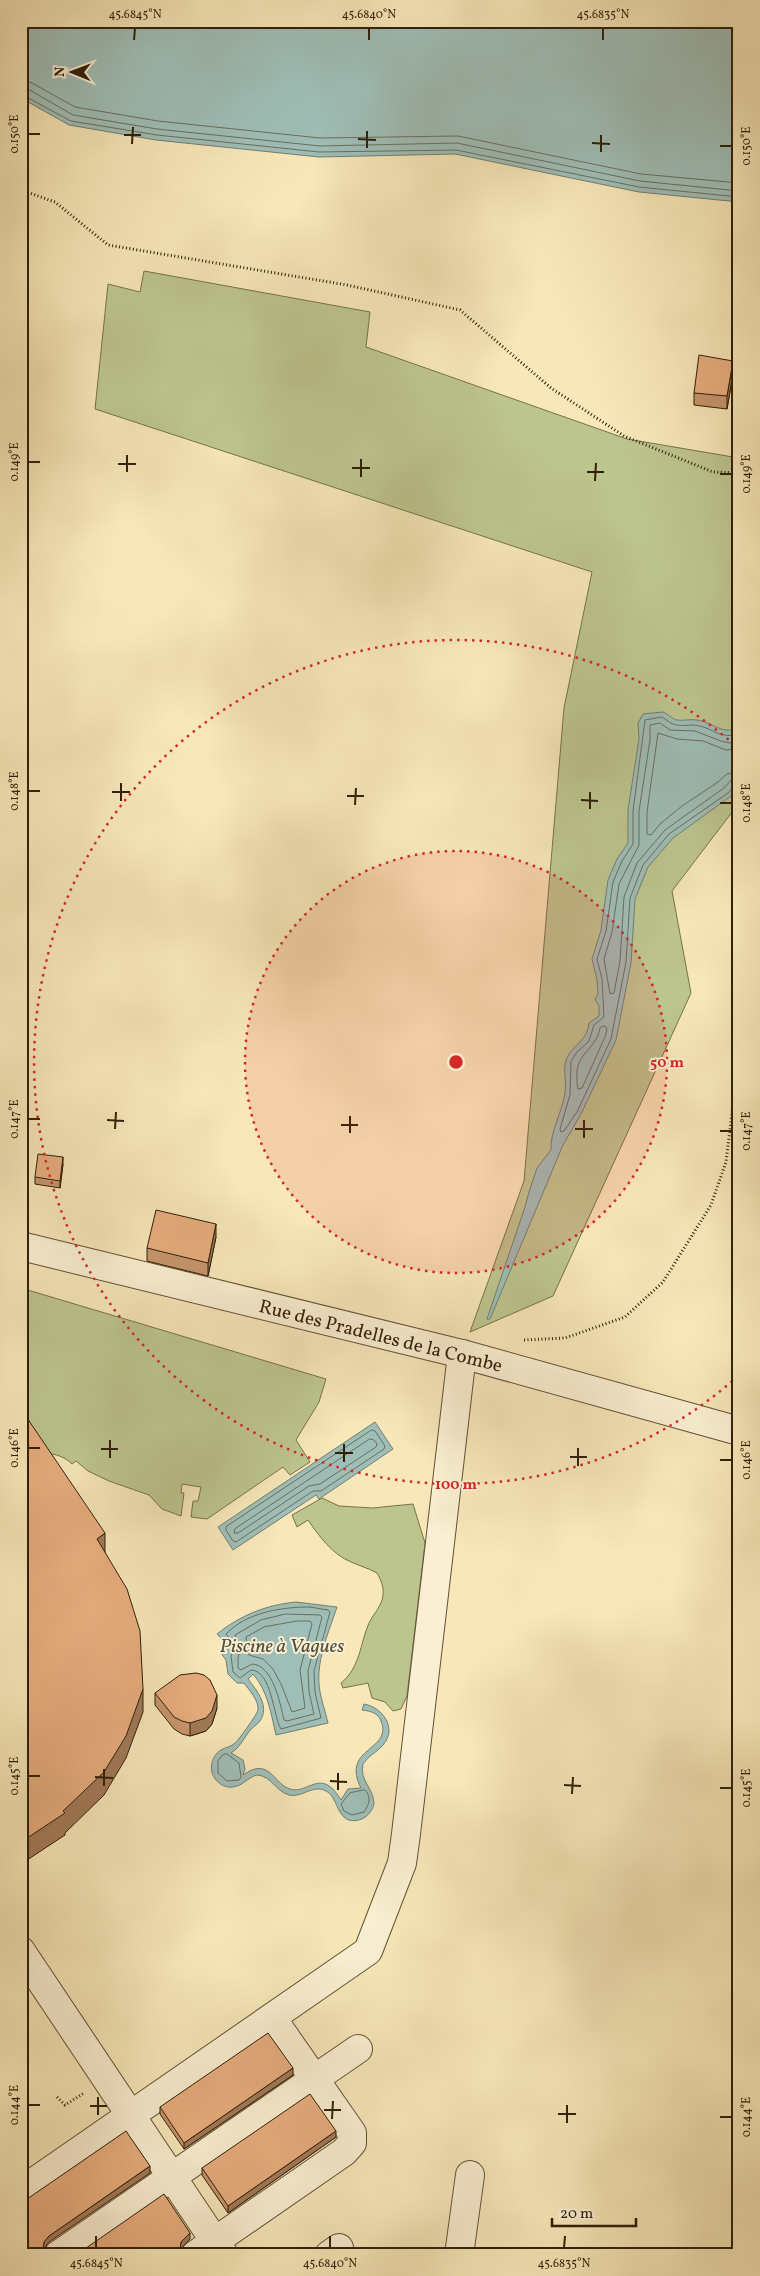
<svg xmlns="http://www.w3.org/2000/svg" width="760" height="2276" viewBox="0 0 760 2276" font-family="Vollkorn,serif">
	<style>
		.green { fill: #bdc58f; stroke: #76724c }
		.water { fill: #9fbeb7; stroke: #737e71 }
		.lines { fill: none; stroke-linecap: round; stroke-linejoin: round }
		.shore { stroke: #686e60; stroke-width: 1 }
		.minor-casing { stroke: #625134; stroke-width: 30 }
		.path { stroke: #301f08; stroke-width: 3; stroke-dasharray: 1 2.5; stroke-linecap: butt }
		.minor { stroke: #faefd2; stroke-width: 28 }
		.wall { fill: #c7956c; stroke: #301f08 }
		.shaded-wall { fill: #a27958; stroke: #301f08 }
		.building { fill: #e7ad7e; stroke: #301f08 }
		.ticks { fill: none; stroke: #301f08; stroke-width: 2 }
		.ring { fill: none; stroke: #d62828; stroke-width: 2.5; stroke-dasharray: 2.5 5 }
		.labels { text-anchor: middle; stroke-width: 4; stroke-linejoin: round; paint-order: stroke }
		.street-label { font-size: 19px; fill: #301f08; stroke: #faefd2 }
		.water-label { font-size: 20px; font-style: italic; fill: #514f3d; stroke: #faefd2 }
		.centre { fill: #d62828; stroke: #faefd2; stroke-width: 2.5 }
		.ring-label { font-size: 15px; text-anchor: middle; font-weight: bold; fill: #d62828; stroke: #faefd2; stroke-width: 4; stroke-linejoin: round; paint-order: stroke }
		.neatline { fill: none; stroke: #301f08; stroke-width: 2 }
		.ticks-label { font-size: 12px; text-anchor: middle; fill: #301f08 }
	</style>
	<rect width="100%" height="100%" fill="#f7e7b9"/>
	<filter id="stains"><feTurbulence type="fractalNoise" baseFrequency=".004" numOctaves="4"/><feColorMatrix values="0 0 0 0 .2 0 0 0 0 .09 0 0 0 0 .02 0 0 0 .5 -.17"/></filter>
	<radialGradient id="worn" r=".72"><stop offset=".6" stop-color="#630" stop-opacity="0"/><stop offset="1" stop-color="#630" stop-opacity=".3"/></radialGradient>
	<!-- green -->
	<g class="green">
		<polygon points="144,271 370,312 366,347 627,439 739,458 739,803 672,891 691,993 553,1296 470,1332 524,1181 564,708 592,572 95,409 108,284 140,292"/>
		<path d="M21,1288L326,1379L319,1402L296,1440L310,1462L290,1475L283,1467L207,1519L191,1517L193,1501H198L201,1487L182,1484L181,1493H184L181,1516L162,1509L149,1495L109,1481L88,1471L76,1461L72,1464C65,1457 55,1453 45,1454L21,1432Z"/>
		<path d="M322,1498L339,1506L372,1508L413,1504L425,1543L407,1696L401,1709L393,1711L385,1702L372,1698L368,1683L343,1688L341,1683C360,1668 360,1644 369,1623C374,1613 382,1606 383,1595C384,1587 381,1580 377,1573C368,1568 360,1566 351,1562C332,1554 319,1536 308,1520L297,1527L292,1515Z"/>
	</g>
	<!-- water -->
	<g class="water">
		<polygon points="21,21 739,21 739,202 639,192 455,154 319,157 156,140 69,125 21,98"/>
		<path d="M663,712C668,714 671,718 676,720C683,721 690,719 697,720C714,723 720,734 739,729L737,789L731,796L673,838L648,867L635,899L631,963L616,1040L581,1114L563,1145L490,1319H487L525,1207L529,1192L537,1168L551,1150C550,1131 562,1113 565,1093C567,1082 562,1069 567,1058C573,1044 588,1041 589,1023L599,1016V1006L595,999L598,994L597,980L592,959L601,930L608,880L617,859L628,843V810L639,739L638,723L643,714Z"/>
		<polygon points="375,1422 393,1449 319,1499 316,1495 233,1550 218,1527"/>
		<path d="M296,1602L337,1607C329,1631 317,1658 319,1684C320,1697 325,1710 328,1723L276,1735C271,1714 268,1691 253,1674L248,1679C257,1691 270,1706 260,1721C256,1726 251,1728 248,1733C242,1741 240,1747 231,1753L243,1760L245,1769L243,1775C270,1756 273,1784 290,1789C308,1795 321,1766 341,1800L348,1789L361,1788C357,1780 354,1771 358,1762C365,1747 390,1742 381,1721C378,1713 371,1711 362,1710L364,1704C382,1707 398,1728 383,1745C377,1752 368,1756 363,1764C359,1781 374,1788 374,1804C372,1811 368,1816 362,1819C336,1828 340,1798 326,1791C313,1784 302,1798 289,1795C275,1791 272,1776 257,1775C248,1777 243,1786 233,1787C227,1788 220,1785 216,1780C208,1771 211,1756 221,1750C226,1747 231,1747 235,1743C238,1741 258,1713 258,1710C259,1700 249,1690 244,1683H237L228,1674L226,1660L221,1653L227,1648L236,1654L217,1634C241,1615 266,1605 296,1602Z"/>
	</g>
	<g class="lines">
		<!-- shore -->
		<g class="shore">
			<polyline points="21,80 32,83 75,107 158,121 320,138 458,136 641,174 739,183"/>
			<polyline points="21,88 28,89 73,115 157,129 320,146 457,143 640,181 739,191"/>
			<polyline points="21,94 71,121 157,135 319,152 456,150 639,187 739,197"/>
			<path d="M739,734C719,740 713,727 694,725C687,725 678,727 671,723C667,721 665,718 661,717L645,720L633,811V844L622,861L613,882L606,931L597,959L602,979L604,1017L594,1025L589,1041L577,1052L571,1061L570,1095L560,1129L561,1132L564,1131L577,1112L611,1039L626,962L630,898L643,865L669,834L728,793L734,786L739,785"/>
			<polyline points="739,740 730,743 721,741 695,731 670,730 660,723 650,725 650,740 639,811 639,845 619,884 612,932 604,959 610,994 614,993 620,961 624,897 637,863 665,830 724,788 731,780 739,778"/>
			<polyline points="739,748 726,750 703,741 677,739 658,733 647,812 647,834 651,835 660,824 682,806 718,782 727,774 739,771"/>
			<path d="M605,1026L607,1029L605,1037L582,1088L578,1089C577,1085 577,1082 577,1078C575,1052 596,1051 600,1028Z"/>
			<polygon points="372,1430 375,1431 385,1446 384,1449 321,1491 313,1491 236,1542 233,1541 226,1530 226,1527"/>
			<polygon points="370,1439 374,1440 377,1444 376,1447 320,1484 309,1486 238,1533 234,1533 235,1529"/>
			<path d="M310,1607L328,1610L330,1612L314,1671L315,1692L321,1718L281,1729C273,1716 272,1671 251,1670L240,1678L233,1672L231,1656L235,1647L226,1634C247,1612 282,1607 310,1607Z"/>
			<path d="M286,1614L320,1615L322,1617L308,1671L309,1692L314,1714L287,1721L284,1720C280,1703 273,1665 252,1664L241,1670L238,1668V1658L241,1647L235,1635L261,1620Z"/>
			<polygon points="297,1621 310,1621 312,1624 300,1670 305,1708 292,1712 281,1684 273,1669 263,1659 249,1655 246,1637 264,1627"/>
			<polygon points="224,1754 227,1754 239,1763 241,1777 239,1780 227,1781 218,1773 218,1761"/>
			<path d="M365,1790C372,1797 369,1805 364,1812L352,1815L344,1811L341,1804L350,1793Z"/>
		</g>
		<!-- minor casing -->
		<g class="minor-casing">
			<g id="minor">
				<polyline points="21,1246 462,1354 739,1431"/>
				<polyline points="21,1951 224,2255"/>
				<polyline points="21,2191 368,1951 402,1863 406,1834 462,1354"/>
				<polyline points="58,2255 358,2049"/>
				<polyline points="195,2255 344,2152 352,2143 352,2133 272,2018"/>
				<polyline points="329,2255 339,2248"/>
				<polyline points="459,2255 470,2175"/>
			</g>
		</g>
		<!-- path -->
		<g class="path">
			<polyline points="21,190 55,202 108,245 347,285 460,310 551,388 624,436 713,472 739,473"/>
			<polyline points="524,1340 565,1338 625,1317 663,1282 711,1205 726,1162 739,1057"/>
			<polyline points="21,2017 29,2012"/>
			<polyline points="57,2097 65,2105 84,2093"/>
		</g>
		<!-- minor -->
		<use href="#minor" class="minor"/>
	</g>
	<!-- wall -->
	<g class="wall">
		<polygon points="733,374 727,409 694,405 694,393"/>
		<polygon points="63,1164 60,1188 35,1184 35,1177"/>
		<polygon points="216,1237 208,1276 147,1261 147,1248"/>
		<polygon points="155,1693 217,1708 212,1724 206,1731 190,1736 182,1734 174,1729 155,1705"/>
		<polygon points="739,1769 739,1802 736,1802 736,1787"/>
		<polygon points="293,2075 184,2149 160,2114 160,2107"/>
		<polygon points="336,2137 228,2213 202,2175 202,2168"/>
	</g>
	<!-- shaded-wall -->
	<g class="shaded-wall">
		<polygon points="733,361 733,374 727,409 727,396"/>
		<polygon points="63,1157 63,1164 60,1188 60,1181"/>
		<polygon points="216,1224 216,1237 208,1276 208,1263"/>
		<polygon points="105,1533 105,1556 97,1539"/>
		<polygon points="143,1689 143,1712 126,1758 104,1795 65,1833 65,1835 21,1864 21,1842 63,1811"/>
		<polygon points="217,1695 217,1708 212,1724 206,1731 190,1736 190,1723"/>
		<polygon points="293,2068 293,2075 184,2149 184,2143"/>
		<polygon points="336,2131 336,2137 228,2213 228,2206"/>
		<polygon points="150,2166 150,2173 49,2242 44,2249 43,2255 43,2250 44,2242 49,2236"/>
		<polygon points="190,2233 190,2239 181,2249 180,2255 180,2250 181,2242"/>
	</g>
	<!-- building -->
	<g class="building">
		<polygon points="699,355 733,361 727,396 694,393"/>
		<polygon points="38,1154 63,1157 60,1181 35,1177"/>
		<polygon points="156,1210 216,1224 208,1263 147,1248"/>
		<polygon points="21,1409 105,1533 97,1539 127,1589 140,1631 143,1689 126,1736 104,1772 63,1811 65,1813 21,1842"/>
		<polygon points="196,1673 204,1675 210,1680 217,1695 212,1711 206,1718 190,1723 182,1721 174,1717 155,1693 180,1675"/>
		<polygon points="739,1769 739,1787 736,1787"/>
		<polygon points="268,2033 293,2068 184,2143 160,2107"/>
		<polygon points="310,2094 336,2131 228,2206 202,2168"/>
		<polygon points="126,2131 150,2166 49,2236 44,2242 43,2250 44,2255 24,2255 21,2251 21,2200 30,2197"/>
		<polygon points="164,2194 190,2233 181,2242 180,2250 181,2255 76,2255"/>
	</g>
	<!-- ticks -->
	<path class="ticks" d="M134,40L135,28M369,40V28M603,40V28M28,134H40M124,135H141M358,139L376,140M592,143L610,144M132,144L133,127M720,146H732M367,148V131M601,152V135M28,462H40M118,464H136M352,468H370M127,472V455M587,472H604M720,474H732M361,477V459M595,481L596,463M28,791H40M112,792H130M347,796H364M581,800L598,801M121,801V783M720,803H732M355,805L356,788M590,809V792M28,1119H40M107,1120L124,1121M341,1125H358M115,1129L116,1112M575,1129H593M720,1131H732M350,1133V1116M584,1138V1120M28,1448H40M101,1449H118M335,1453H353M570,1457H587M110,1458V1440M720,1460H732M344,1462V1444M578,1466V1448M28,1776H40M95,1777L113,1778M330,1781L347,1782M564,1785L581,1786M104,1786V1769M720,1788H732M338,1790V1773M572,1794L573,1777M28,2105H40M90,2106H107M324,2110H341M558,2114H576M98,2115V2097M720,2117H732M332,2119L333,2101M567,2123V2105M96,2248V2236M330,2248V2236M564,2248L565,2236"/>
	<!-- distance rings -->
	<circle cx="456" cy="1062" r="211" fill="#d62828" fill-opacity=".12"/>
	<g class="ring">
		<circle cx="456" cy="1062" r="211"/>
		<path d="M738 1376A422 422 0 1 1 738 748"/>
	</g>
	<g class="labels">
		<!-- street labels -->
		<g class="street-label">
			<text transform="translate(381 1335) rotate(14)" y="7">Rue des Pradelles de la Combe</text>
		</g>
		<!-- water labels -->
		<g class="water-label">
			<text x="282" y="1652">Piscine à Vagues</text>
		</g>
	</g>
	<circle cx="456" cy="1062" r="8" class="centre"/>
	<g class="ring-label">
		<text x="667" y="1067">50 m</text>
		<text x="456" y="1489">100 m</text>
	</g>
	<!-- margin -->
	<rect width="760" height="2276" fill="none" stroke="#f7e7b9" stroke-width="55"/>
	<!-- north arrow -->
	<g transform="translate(72 72) rotate(271)" stroke="#faefd2" stroke-width="4" paint-order="stroke">
	<path d="M0-4L9 19L0 12L-9 19Z" fill="#301f08"/>
	<text y="-8" font-size="14" font-weight="bold" text-anchor="middle" fill="#301f08">N</text>
	</g>
	<!-- scale -->
	<path d="M552 2218v8h84v-8" fill="none" stroke="#301f08" stroke-width="2.5"/>
	<text x="560" y="2218" font-size="15" fill="#301f08" stroke="#faefd2" stroke-width="4" paint-order="stroke">20 m</text>
	<rect x="28" y="28" width="704" height="2220" class="neatline"/>
	<g class="ticks-label">
		<text x="135" y="18">45.6845°N</text>
		<text x="369" y="18">45.6840°N</text>
		<text x="603" y="18">45.6835°N</text>
		<text transform="translate(14 134) rotate(-90)" y="4">0.150°E</text>
		<text transform="translate(746 146) rotate(-90)" y="4">0.150°E</text>
		<text transform="translate(14 462) rotate(-90)" y="4">0.149°E</text>
		<text transform="translate(746 474) rotate(-90)" y="4">0.149°E</text>
		<text transform="translate(14 791) rotate(-90)" y="4">0.148°E</text>
		<text transform="translate(746 803) rotate(-90)" y="4">0.148°E</text>
		<text transform="translate(14 1119) rotate(-90)" y="4">0.147°E</text>
		<text transform="translate(746 1131) rotate(-90)" y="4">0.147°E</text>
		<text transform="translate(14 1448) rotate(-90)" y="4">0.146°E</text>
		<text transform="translate(746 1460) rotate(-90)" y="4">0.146°E</text>
		<text transform="translate(14 1776) rotate(-90)" y="4">0.145°E</text>
		<text transform="translate(746 1788) rotate(-90)" y="4">0.145°E</text>
		<text transform="translate(14 2105) rotate(-90)" y="4">0.144°E</text>
		<text transform="translate(746 2117) rotate(-90)" y="4">0.144°E</text>
		<text x="96" y="2267">45.6845°N</text>
		<text x="330" y="2267">45.6840°N</text>
		<text x="564" y="2267">45.6835°N</text>
	</g>
	<rect width="100%" height="100%" filter="url(#stains)"/>
	<rect width="100%" height="100%" fill="url(#worn)"/>
</svg>
